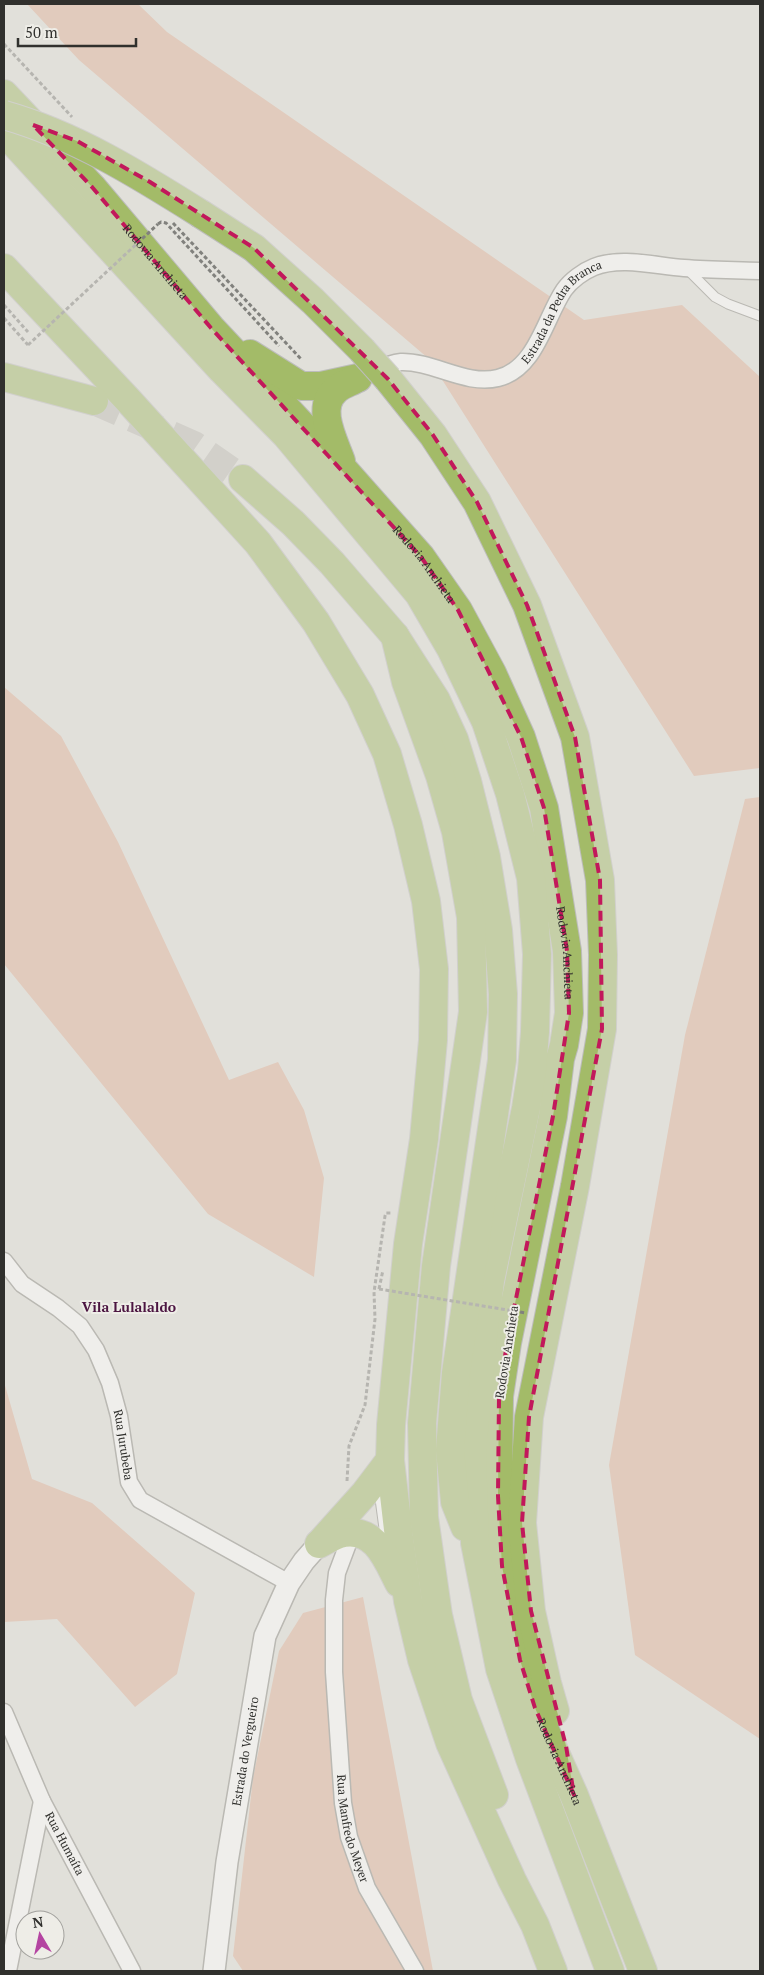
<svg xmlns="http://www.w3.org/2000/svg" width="764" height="1975" viewBox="0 0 764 1975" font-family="'PT Serif',serif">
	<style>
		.green { fill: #dfb199 }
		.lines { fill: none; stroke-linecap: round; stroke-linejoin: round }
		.motorway-tunnel { stroke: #bebdb7; stroke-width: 28; stroke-dasharray: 28 14; stroke-linecap: butt }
		.service-casing { stroke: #8a8983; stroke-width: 11 }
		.minor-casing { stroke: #8a8983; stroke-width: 19 }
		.tertiary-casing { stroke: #8a8983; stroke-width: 24 }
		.motorway-casing { stroke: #bdbdbc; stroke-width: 30 }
		.path { stroke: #81817d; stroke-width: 3; stroke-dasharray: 4 2.5; stroke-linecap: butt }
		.service { stroke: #fff; stroke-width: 9 }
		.minor { stroke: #fff; stroke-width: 16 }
		.tertiary { stroke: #fff; stroke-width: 21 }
		.motorway { stroke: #a3bb68; stroke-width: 28 }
		.motorway-bridge-casing { stroke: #bdbdbc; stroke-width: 30; stroke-linecap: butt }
		.path-bridge { stroke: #81817d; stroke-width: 3; stroke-dasharray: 4 2.5; stroke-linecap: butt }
		.motorway-bridge { stroke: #a3bb68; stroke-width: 28 }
		.marked { fill: none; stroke: #c2185b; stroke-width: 4; stroke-dasharray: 10 6; stroke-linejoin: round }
		.labels { text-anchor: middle; stroke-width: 4; stroke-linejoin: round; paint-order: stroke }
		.street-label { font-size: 12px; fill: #30302d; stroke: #eeede7 }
		.neighbourhood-label { font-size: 14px; font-weight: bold; fill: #4c1642; stroke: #eeede7 }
	</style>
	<rect width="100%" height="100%" fill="#e1e0da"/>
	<!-- green -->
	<g class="green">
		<polygon points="27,4 138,4 167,32 584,320 682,305 760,377 760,768 694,776 429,359 79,60"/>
		<polygon points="4,687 61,736 118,842 229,1080 278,1062 304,1110 324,1178 314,1277 208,1214 4,964"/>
		<polygon points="760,797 760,1739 635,1655 609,1465 685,1035 745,799"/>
		<polygon points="4,1382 32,1479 92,1503 195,1593 177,1674 135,1707 57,1619 4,1622"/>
		<polygon points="363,1597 433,1971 243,1971 233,1956 253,1778 279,1651 303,1613"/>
	</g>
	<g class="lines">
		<!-- motorway-tunnel -->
		<polyline class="motorway-tunnel" points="94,401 194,445 243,479"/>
		<!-- service casing -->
		<g class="service-casing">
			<g id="service">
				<polyline points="687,269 715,297 728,304 760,316"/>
				<polyline points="382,1484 380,1499 386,1543"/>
			</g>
		</g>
		<!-- minor casing -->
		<g class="minor-casing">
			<g id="minor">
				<path id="s1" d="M373,371C382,367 391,363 401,362C433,361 466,386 498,378C536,369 545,318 564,290C571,280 584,271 594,267C621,256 656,266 684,268C710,270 735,270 760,271"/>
				<path id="s2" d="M4,1261L22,1284L58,1308L80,1326L96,1350L110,1383L119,1416L129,1482L140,1500L289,1583"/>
				<path id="s3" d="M352,1533L337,1573L334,1600V1672L343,1803L349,1837L367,1888L415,1971"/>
				<path id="s4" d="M4,1712L42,1801L132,1971"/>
				<polyline points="8,1971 42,1801"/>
			</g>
		</g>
		<!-- tertiary casing -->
		<g class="tertiary-casing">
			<g id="tertiary">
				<path id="s5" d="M214,1971L227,1862L265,1636L289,1583L304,1561L319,1544"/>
			</g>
		</g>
		<!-- motorway casing -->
		<g class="motorway-casing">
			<g id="motorway">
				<path id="s6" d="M4,94L92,187L211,328L344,470L421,557L458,610L492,673L521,737L544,808L567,951L569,1013L564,1045L560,1059L553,1116L507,1343L499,1396L498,1496L502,1566L509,1614L520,1660L535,1708L574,1795L643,1971"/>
				<polyline points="4,132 222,370 286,435 419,594 451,649 486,722 510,794 531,878 537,954 535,1032 532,1070 526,1108 490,1281 483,1338 472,1452 475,1543 500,1669 530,1759 610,1971"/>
				<polyline points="201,214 254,248 313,301 362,350"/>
				<polyline points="4,268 128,400 258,543 316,622 360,695 387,754 408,825 426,901 434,969 433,1040 424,1139 408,1244 391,1425 390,1460 399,1538 408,1601 422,1660 450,1743 512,1880 535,1925 553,1971"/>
				<polyline points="250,354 301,386 321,386 358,378"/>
				<polyline points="4,377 94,401"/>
				<polyline points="388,379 433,435 477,502 527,605 575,737 600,880 603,955 602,1029 575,1186 529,1417 522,1523 531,1611 547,1683 555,1711"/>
				<path d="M341,461C334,441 315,407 336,390C341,385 348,383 354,380"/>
				<polyline points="243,479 293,523 332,563 395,636 436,700 454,739 467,781 486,857 498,930 503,994 502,1060 456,1373 450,1450 455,1502 465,1527"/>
				<polyline points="395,636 406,682 440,776 456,832 471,917 473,1012 436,1266 422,1423 424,1517 438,1615 458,1700 494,1795"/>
				<polyline points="322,1541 365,1493 390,1460"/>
				<path d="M319,1544C327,1540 335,1534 344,1533C376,1528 387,1560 399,1583"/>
			</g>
		</g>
		<!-- path -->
		<g class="path">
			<polyline points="4,44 72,117"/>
			<polyline points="173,223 302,360"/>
			<polyline points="158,224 161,222 166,223 279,346"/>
			<polyline points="4,305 28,332"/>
			<polyline points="4,318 28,345"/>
			<polyline points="379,1289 383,1270"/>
			<polyline points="347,1481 349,1446 365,1405 375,1319 374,1292 385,1216 386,1213 392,1213"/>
		</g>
		<!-- service -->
		<use href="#service" class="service"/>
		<!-- minor -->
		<use href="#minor" class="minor"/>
		<!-- tertiary -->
		<use href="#tertiary" class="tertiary"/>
		<!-- motorway -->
		<use href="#motorway" class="motorway"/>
		<!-- motorway-bridge casing -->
		<g class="motorway-bridge-casing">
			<g id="motorway-bridge">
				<path d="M4,115C75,135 139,175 201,214"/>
				<polyline points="362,350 388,379"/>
			</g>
		</g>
		<!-- path-bridge -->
		<g class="path-bridge">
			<polyline points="28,345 158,224"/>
			<polyline points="379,1289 526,1313"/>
		</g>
		<!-- motorway-bridge -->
		<use href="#motorway-bridge" class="motorway-bridge"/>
	</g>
	<!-- marked area -->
	<path d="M0 0H764V1975H0ZM33,125L77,141L150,182L254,248L388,379L433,435L477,502L527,605L575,737L600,880L602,1029L529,1417L522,1523L531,1611L566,1746L574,1795L535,1708L520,1660L502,1566L498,1496L499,1396L507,1343L553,1116L569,1013L567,951L544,808L521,737L458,610L421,557L211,328L92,187Z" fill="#e1e0da" fill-opacity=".55" fill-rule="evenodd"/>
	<path class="marked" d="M33,125L77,141L150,182L254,248L388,379L433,435L477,502L527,605L575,737L600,880L602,1029L529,1417L522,1523L531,1611L566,1746L574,1795L535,1708L520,1660L502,1566L498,1496L499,1396L507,1343L553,1116L569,1013L567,951L544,808L521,737L458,610L421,557L211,328L92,187Z"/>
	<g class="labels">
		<!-- street labels -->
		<g class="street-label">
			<text dy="4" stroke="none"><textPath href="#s6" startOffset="226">Rodovia Anchieta</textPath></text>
			<text dy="4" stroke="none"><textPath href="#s1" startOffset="224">Estrada da Pedra Branca</textPath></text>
			<text dy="4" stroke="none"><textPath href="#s6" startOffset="631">Rodovia Anchieta</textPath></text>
			<text dy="4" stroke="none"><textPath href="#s6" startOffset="1051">Rodovia Anchieta</textPath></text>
			<text transform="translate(507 1352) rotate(-81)" y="4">Rodovia Anchieta</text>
			<text dy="4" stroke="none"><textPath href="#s2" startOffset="229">Rua Jurubeba</textPath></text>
			<text dy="4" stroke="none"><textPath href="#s5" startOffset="222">Estrada do Vergueiro</textPath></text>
			<text dy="4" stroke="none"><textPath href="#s6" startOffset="1876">Rodovia Anchieta</textPath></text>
			<text dy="4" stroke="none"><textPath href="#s3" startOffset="300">Rua Manfredo Meyer</textPath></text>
			<text dy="4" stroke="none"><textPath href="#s4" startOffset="145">Rua Humaíta</textPath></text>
		</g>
		<!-- neighbourhood labels -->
		<g class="neighbourhood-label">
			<text x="129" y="1312">Vila Lulalaldo</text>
		</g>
	</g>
	<!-- border -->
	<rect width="764" height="1975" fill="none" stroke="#30302d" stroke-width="10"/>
	<!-- north arrow -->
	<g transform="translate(40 1935) rotate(351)"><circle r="24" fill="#eeede7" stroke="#a2a19d"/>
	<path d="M0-4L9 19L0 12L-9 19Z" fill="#b444a1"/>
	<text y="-8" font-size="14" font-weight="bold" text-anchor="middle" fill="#30302d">N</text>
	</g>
	<!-- scale -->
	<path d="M18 38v8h118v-8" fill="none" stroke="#30302d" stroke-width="2.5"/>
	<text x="25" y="38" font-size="15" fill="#30302d" stroke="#eeede7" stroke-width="4" paint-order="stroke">50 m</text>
</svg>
